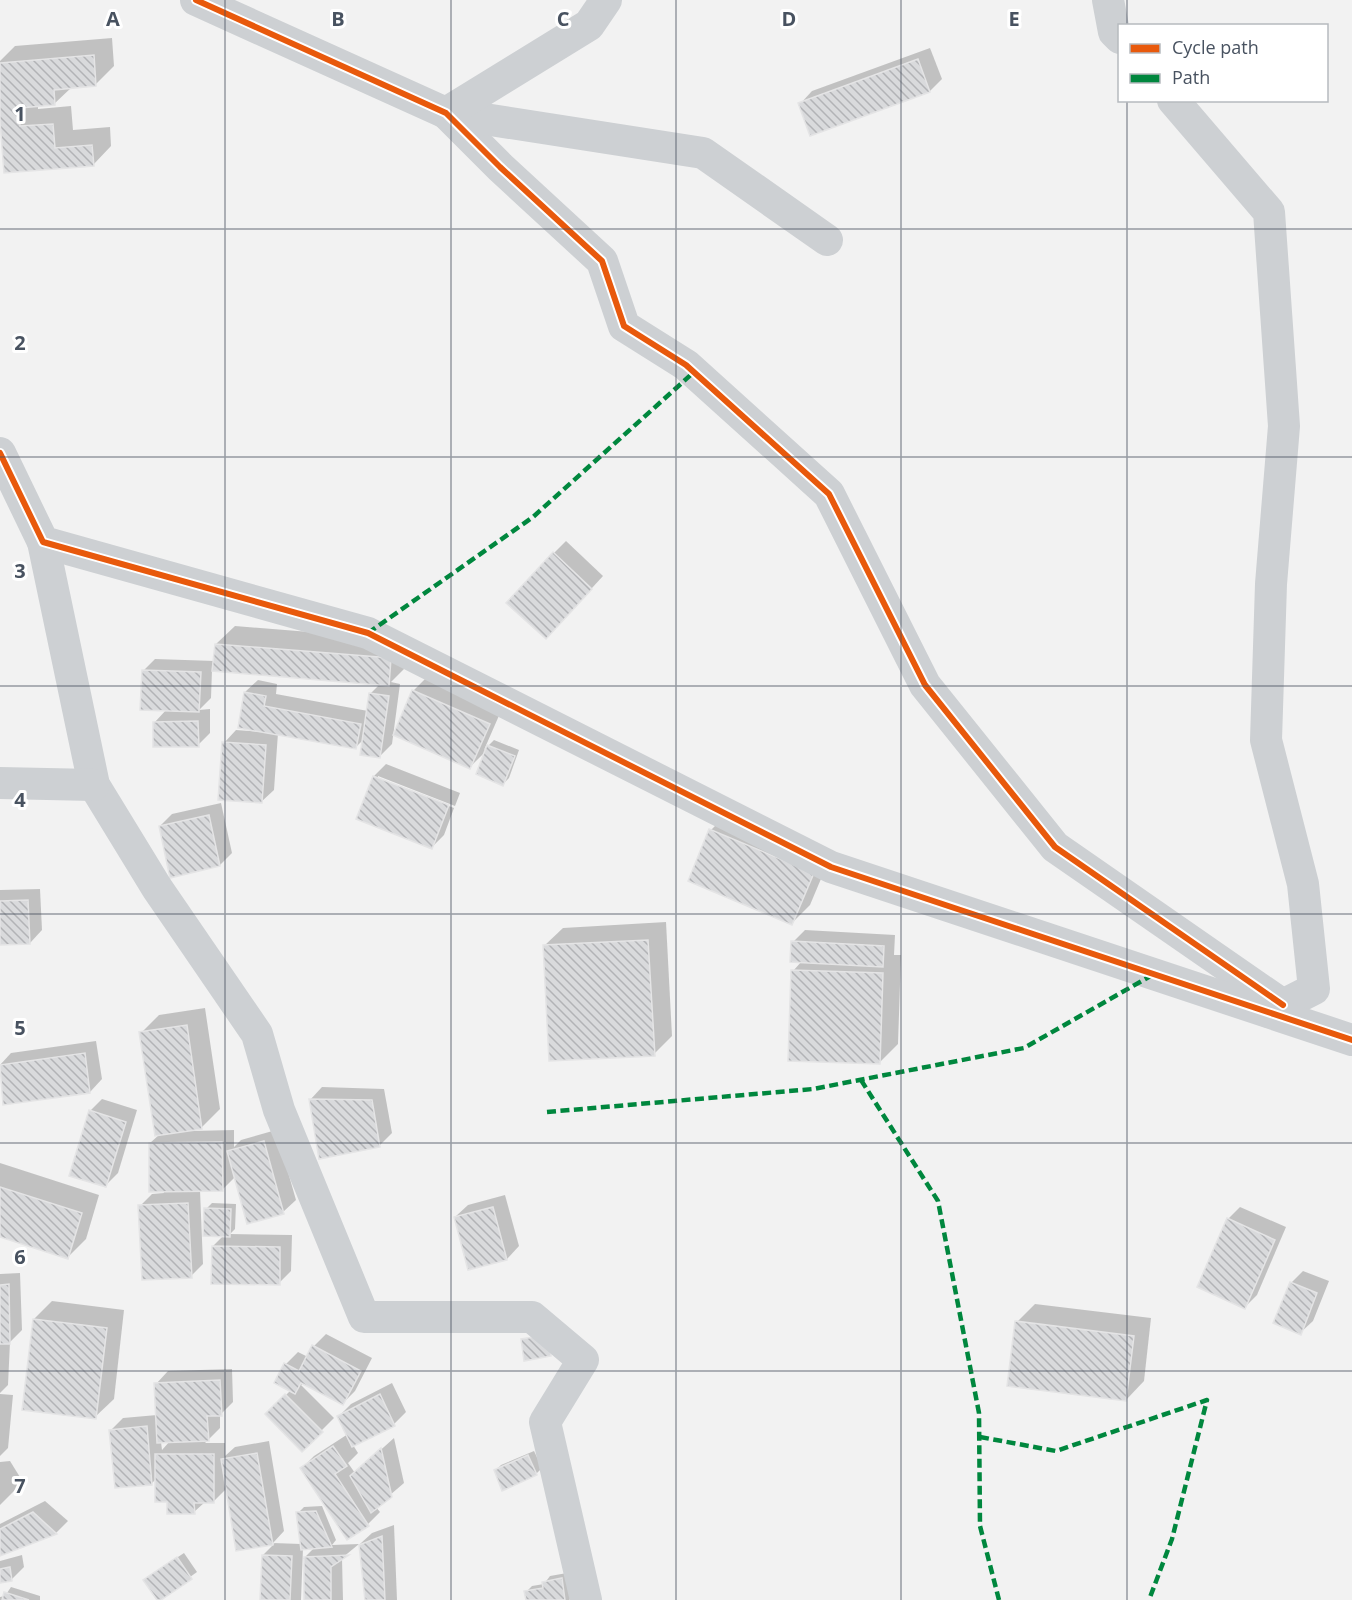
<svg xmlns="http://www.w3.org/2000/svg" width="1352" height="1600" viewBox="0 0 1352 1600" font-family="'Open Sans',sans-serif">
	<style>
		.shadow { fill: #0003; fill-rule: evenodd }
		.building { fill: url(#building-back-hatch); stroke: #e4e4e5; stroke-width: 1.5 }
		.lines { fill: none; stroke-linecap: round; stroke-linejoin: round }
		.minor { stroke: #cdd0d3; stroke-width: 32 }
		.quiet { stroke: #00873e; stroke-width: 4.5; stroke-dasharray: 9 4.5; stroke-linecap: butt }
		.cycleway-casing { stroke: #fff; stroke-width: 10 }
		.cycleway { stroke: #e8590c; stroke-width: 6 }
		.grid { fill: none; stroke: #485260; stroke-width: 1.5; stroke-opacity: 0.55 }
		.grid-label { font-size: 20px; text-anchor: middle; font-weight: bold; fill: #485260; stroke: #fff; stroke-width: 6; stroke-linejoin: round; paint-order: stroke }
	</style>
	<defs>
		<pattern id="building-back-hatch" width="6" height="6" patternUnits="userSpaceOnUse" patternTransform="scale(1.5)"><rect width="6" height="6" fill="#d9dadc"/><path d="M-1 5l2 2M0 0l6 6M5-1l2 2" fill="none" stroke="#b2b3b6"/></pattern>
	</defs>
	<rect width="100%" height="100%" fill="#f2f2f2"/>
	<!-- shadow -->
	<g class="shadow">
		<polygon points="112,38 114,66 96,84 72,87 54,104 38,105 38,109 71,106 73,130 110,127 111,146 93,165 6,172 0,102 0,61 15,46"/>
		<polygon points="930,48 942,79 930,91 811,134 800,104 812,91"/>
		<polygon points="566,541 603,576 558,625 554,553"/>
		<polygon points="235,626 409,640 407,666 391,682 400,684 392,744 380,756 364,739 356,747 278,733 274,790 261,802 224,743 236,730 261,732 245,692 258,680 277,684 276,694 368,711 371,693 380,684 212,670 211,698 199,710 210,709 210,733 198,745 154,723 167,709 143,671 155,659 215,661 216,644"/>
		<polygon points="425,679 501,711 484,750 494,740 519,750 509,778 503,784 487,750 470,767 413,691"/>
		<polygon points="386,764 460,793 455,806 378,776 378,779 454,808 444,835 432,847 358,819 374,776"/>
		<polygon points="221,803 232,853 220,865 160,826 172,814"/>
		<polygon points="729,812 831,855 810,905 792,923 711,830"/>
		<polygon points="40,889 42,930 30,943 0,944 0,890"/>
		<polygon points="666,922 672,1036 654,1054 544,946 563,928"/>
		<polygon points="805,930 895,935 894,955 901,955 898,1044 880,1062 793,971 802,961 793,942"/>
		<polygon points="205,1008 220,1109 202,1127 192,1129 192,1131 234,1130 234,1147 241,1140 276,1130 296,1200 283,1212 236,1176 222,1190 200,1190 203,1264 191,1276 140,1206 152,1194 164,1193 150,1143 160,1134 141,1033 159,1015"/>
		<polygon points="96,1041 102,1079 90,1092 4,1104 0,1065 11,1053"/>
		<polygon points="322,1087 384,1089 392,1133 379,1146 310,1100"/>
		<polygon points="102,1099 137,1110 118,1173 106,1185 90,1111"/>
		<polygon points="0,1163 99,1195 86,1239 68,1257 0,1235"/>
		<polygon points="505,1195 519,1246 507,1259 455,1217 468,1205"/>
		<polygon points="212,1203 236,1204 235,1229 230,1234 292,1235 291,1271 279,1283 213,1246 224,1235 206,1209"/>
		<polygon points="1240,1207 1286,1227 1257,1295 1245,1307 1228,1219"/>
		<polygon points="1303,1271 1329,1281 1313,1321 1300,1333 1291,1283"/>
		<polygon points="20,1273 22,1330 10,1342 8,1385 0,1393 0,1274"/>
		<polygon points="52,1301 124,1310 114,1399 95,1417 34,1319"/>
		<polygon points="1035,1304 1151,1318 1144,1381 1126,1400 1017,1322"/>
		<polygon points="326,1334 372,1358 355,1391 343,1403 304,1383 301,1385 334,1418 302,1450 267,1414 291,1390 286,1364 298,1352 308,1357 314,1346"/>
		<path d="M232,1369L233,1402L220,1415V1428L205,1443H225V1456L235,1447L269,1441L284,1531L273,1543L301,1544L298,1513L304,1507L322,1506L336,1540L332,1545L359,1544L342,1558L343,1600H306L305,1559H303L315,1547L303,1548L301,1600H261L263,1555L275,1543L238,1549L227,1488L213,1502H205L194,1512L169,1501L157,1478L152,1483L111,1430L123,1418L157,1415L156,1384L168,1371ZM170,1441L162,1450L161,1442Z"/>
		<polygon points="392,1383 406,1412 394,1424 353,1445 358,1453 348,1463 355,1473 394,1438 404,1483 376,1507 380,1512 368,1524 302,1468 314,1456 348,1434 339,1416 351,1404"/>
		<polygon points="0,1394 13,1395 8,1448 0,1456"/>
		<polygon points="534,1451 542,1468 536,1474 495,1471 501,1465"/>
		<polygon points="10,1461 23,1482 0,1505 0,1462"/>
		<polygon points="45,1501 68,1521 56,1533 0,1555 0,1524"/>
		<polygon points="394,1525 397,1600 367,1600 360,1544 372,1533"/>
		<polygon points="184,1553 197,1572 158,1600 151,1575"/>
		<polygon points="22,1555 24,1567 12,1579 0,1581 0,1561"/>
		<polygon points="567,1573 571,1598 569,1600 528,1600 526,1592 532,1586 544,1584 550,1576"/>
		<polygon points="11,1587 40,1596 40,1600 0,1600 0,1597 5,1596"/>
	</g>
	<!-- building -->
	<g class="building">
		<polygon points="94,55 96,86 54,90 55,105 19,108 20,126 53,124 55,148 92,145 94,166 4,173 0,121 0,63"/>
		<polygon points="918,59 930,92 810,136 798,103"/>
		<polygon points="553,552 592,589 546,639 506,603"/>
		<polygon points="215,644 391,658 389,686 212,671"/>
		<polygon points="142,670 201,672 199,712 140,710"/>
		<polygon points="412,690 490,724 470,769 393,735"/>
		<polygon points="244,692 266,696 264,706 361,724 356,749 238,728"/>
		<polygon points="369,693 389,696 380,758 360,755"/>
		<polygon points="198,721 199,747 153,747 153,722"/>
		<polygon points="222,742 266,745 262,803 218,800"/>
		<polygon points="487,745 515,756 503,786 476,774"/>
		<polygon points="373,776 449,805 432,849 356,819"/>
		<polygon points="209,815 220,866 170,878 159,826"/>
		<polygon points="709,829 814,873 792,925 688,881"/>
		<polygon points="28,900 30,944 0,945 0,901"/>
		<polygon points="648,940 655,1056 549,1061 543,945"/>
		<polygon points="791,941 884,946 883,967 790,962"/>
		<polygon points="791,970 883,973 880,1064 788,1061"/>
		<polygon points="187,1025 202,1129 155,1136 139,1032"/>
		<polygon points="85,1053 90,1093 3,1105 0,1065"/>
		<polygon points="309,1099 372,1100 380,1147 319,1159"/>
		<polygon points="89,1110 126,1122 106,1187 69,1176"/>
		<polygon points="264,1141 284,1214 247,1224 227,1151"/>
		<polygon points="222,1142 223,1191 149,1192 149,1143"/>
		<polygon points="0,1187 82,1213 68,1259 0,1237"/>
		<polygon points="188,1203 192,1278 142,1280 138,1205"/>
		<polygon points="493,1207 507,1260 468,1270 454,1217"/>
		<polygon points="204,1208 231,1209 230,1237 203,1236"/>
		<polygon points="1227,1218 1275,1240 1245,1309 1197,1287"/>
		<polygon points="212,1246 280,1247 280,1285 211,1284"/>
		<polygon points="1290,1282 1317,1293 1301,1335 1273,1323"/>
		<polygon points="9,1284 10,1344 0,1344 0,1285"/>
		<polygon points="33,1319 107,1328 96,1419 22,1410"/>
		<polygon points="1015,1321 1134,1336 1126,1401 1007,1386"/>
		<polygon points="548,1335 551,1356 524,1361 521,1339"/>
		<polygon points="312,1345 361,1371 343,1405 301,1383 295,1394 274,1383 284,1363 299,1371"/>
		<polygon points="220,1380 222,1416 207,1416 209,1441 157,1443 154,1383"/>
		<polygon points="285,1394 323,1432 302,1452 265,1414"/>
		<polygon points="380,1394 395,1426 352,1447 337,1416"/>
		<polygon points="147,1426 152,1485 115,1488 109,1430"/>
		<polygon points="333,1446 347,1466 335,1474 369,1526 347,1540 300,1468"/>
		<polygon points="381,1448 392,1497 371,1513 350,1476"/>
		<polygon points="257,1453 273,1545 236,1551 221,1459"/>
		<polygon points="155,1454 214,1454 214,1503 194,1503 195,1514 167,1514 167,1502 155,1502"/>
		<polygon points="528,1455 537,1475 502,1491 494,1470"/>
		<polygon points="316,1511 332,1547 301,1550 296,1512"/>
		<polygon points="33,1512 57,1534 0,1556 0,1529"/>
		<polygon points="382,1536 385,1600 365,1600 359,1545"/>
		<polygon points="262,1555 292,1556 290,1600 260,1600"/>
		<polygon points="349,1555 331,1567 331,1600 304,1600 304,1557"/>
		<polygon points="177,1557 192,1579 161,1600 157,1600 143,1580"/>
		<polygon points="10,1567 12,1581 0,1583 0,1569"/>
		<polygon points="562,1578 565,1600 526,1600 524,1591 543,1588 542,1582"/>
		<polygon points="4,1592 29,1600 2,1600"/>
	</g>
	<g class="lines">
		<!-- minor -->
		<g class="minor">
			<polyline points="196,0 446,113 500,167 602,261 624,326 686,365 829,494 925,685 1055,847 1283,1005"/>
			<polyline points="1108,0 1114,32 1120,38"/>
			<polyline points="1173,100 1269,212 1284,426 1271,584 1266,740 1303,884 1314,989 1269,1012"/>
			<polyline points="446,113 703,153 827,240"/>
			<polyline points="446,113 589,25 606,0"/>
			<polyline points="0,453 43,542 368,633 831,867 1352,1040"/>
			<polyline points="43,542 94,785 157,888 257,1034 279,1110 364,1317 532,1317 583,1360 545,1422 586,1600"/>
			<polyline points="0,783 94,785"/>
		</g>
		<!-- quiet -->
		<g class="quiet">
			<polyline points="368,633 533,517 694,372"/>
			<polyline points="861,1080 938,1201 979,1413 980,1526 999,1600"/>
			<polyline points="547,1112 813,1089 1024,1048 1154,974"/>
			<polyline points="980,1437 1056,1451 1207,1400 1172,1539 1149,1600"/>
		</g>
		<!-- cycleway casing -->
		<g class="cycleway-casing">
			<g id="cycleway">
				<polyline points="196,0 446,113 500,167 602,261 624,326 686,365 829,494 925,685 1055,847 1283,1005"/>
				<polyline points="0,453 43,542 368,633 831,867 1352,1040"/>
			</g>
		</g>
		<!-- cycleway -->
		<use href="#cycleway" class="cycleway"/>
	</g>
	<!-- grid -->
	<path class="grid" d="M225,0V1600M451,0V1600M676,0V1600M901,0V1600M1127,0V26M1127,100V1600M0,229H1352M0,457H1352M0,686H1352M0,914H1352M0,1143H1352M0,1371H1352"/>
	<g class="grid-label">
		<text x="113" y="26">A</text>
		<text x="338" y="26">B</text>
		<text x="563" y="26">C</text>
		<text x="789" y="26">D</text>
		<text x="1014" y="26">E</text>
		<text x="20" y="121">1</text>
		<text x="20" y="350">2</text>
		<text x="20" y="578">3</text>
		<text x="20" y="807">4</text>
		<text x="20" y="1035">5</text>
		<text x="20" y="1264">6</text>
		<text x="20" y="1493">7</text>
	</g>
	<!-- legend -->
	<rect x="1118" y="24" width="210" height="78" fill="#ffffff" stroke="#b6babf" stroke-width="1.5"/>
	<rect x="1130" y="44" width="30" height="9" fill="#e8590c" stroke="#b6babf" stroke-width="1.5"/>
	<text x="1172" y="54" font-size="18" fill="#485260">Cycle path</text>
	<rect x="1130" y="74" width="30" height="9" fill="#00873e" stroke="#b6babf" stroke-width="1.5"/>
	<text x="1172" y="84" font-size="18" fill="#485260">Path</text>
</svg>
